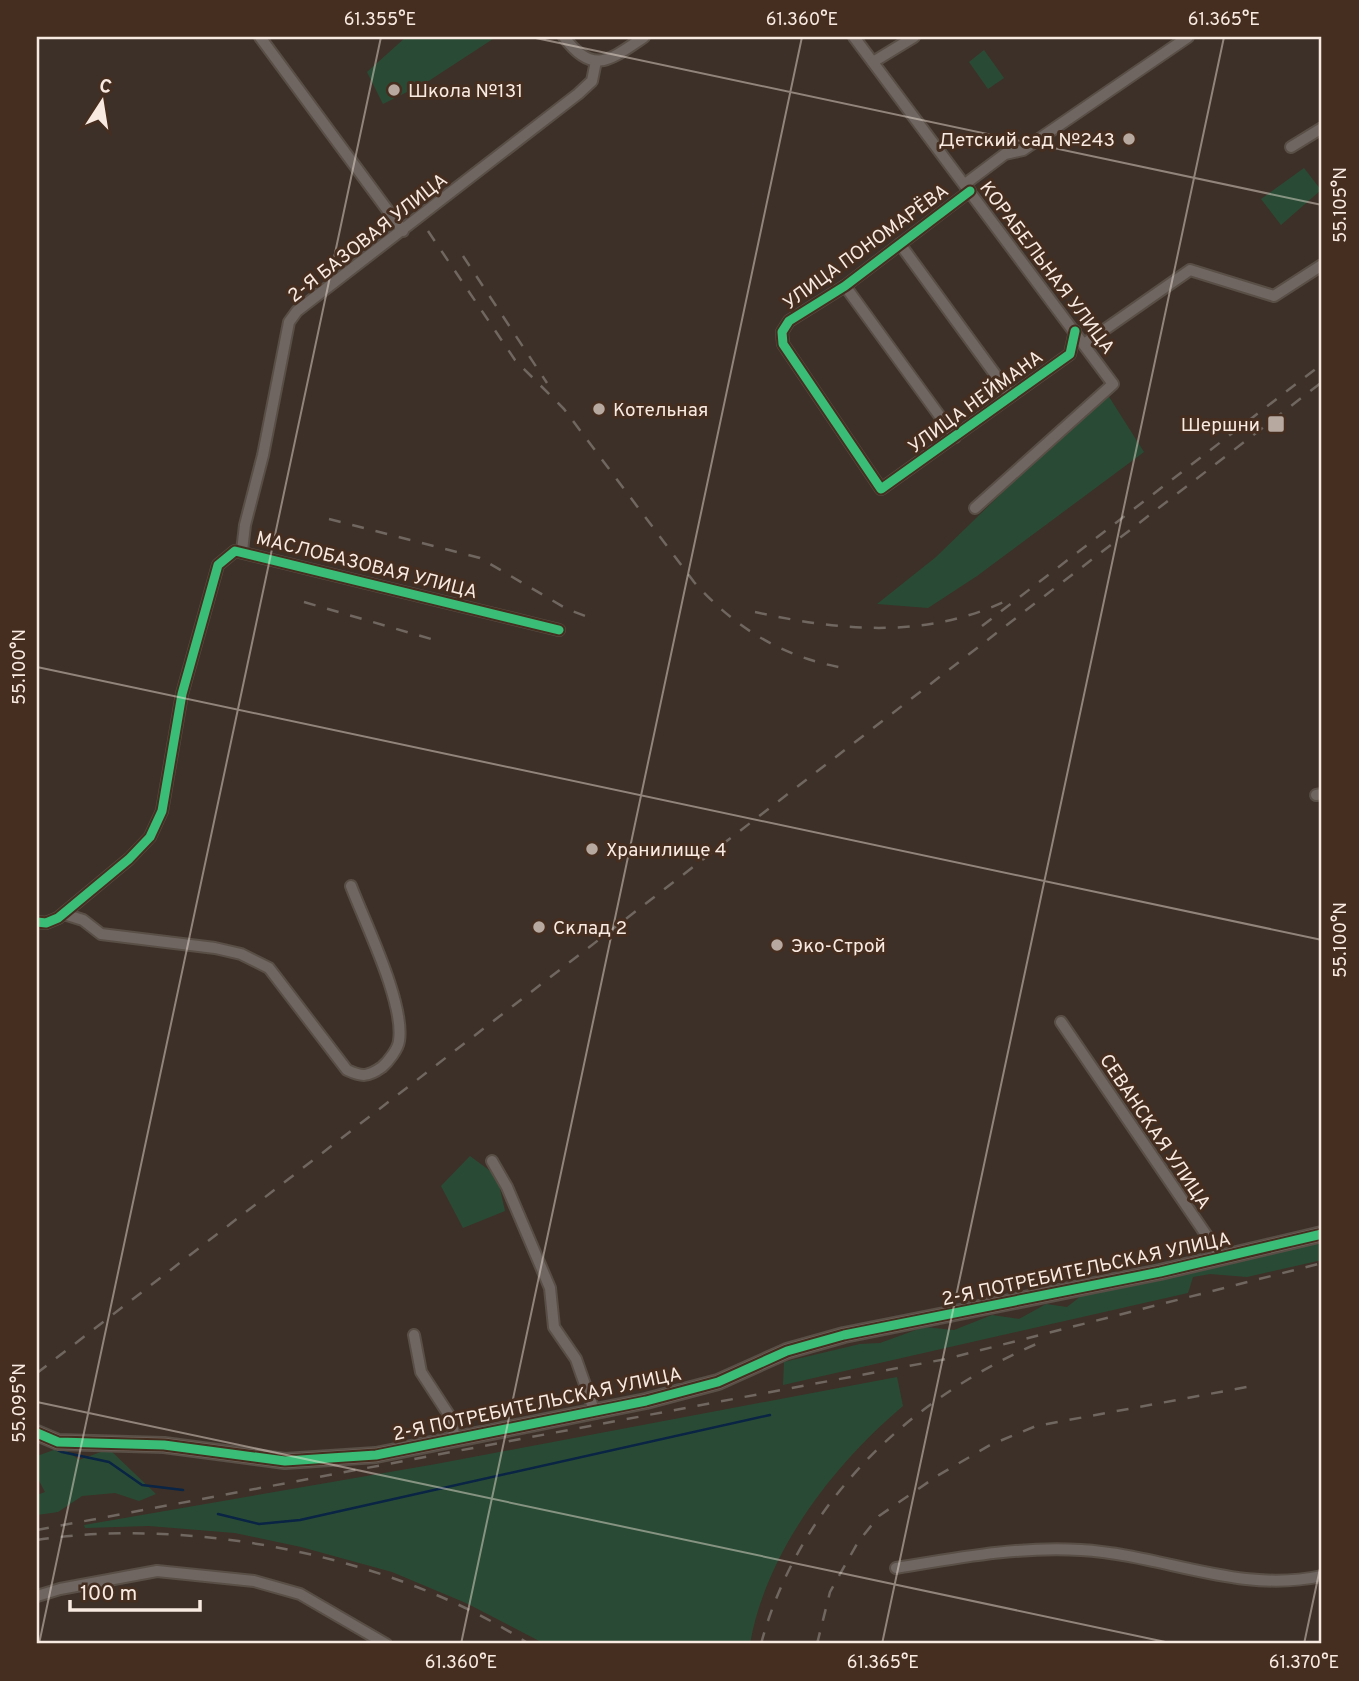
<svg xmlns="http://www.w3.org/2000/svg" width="1359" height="1681" viewBox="0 0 1359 1681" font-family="Overpass,sans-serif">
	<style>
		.green { fill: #294b35 }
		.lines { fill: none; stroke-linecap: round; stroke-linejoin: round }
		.stream { stroke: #092444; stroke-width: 2.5 }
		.street-casing { stroke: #594f47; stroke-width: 14 }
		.secondary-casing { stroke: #594f47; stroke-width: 18 }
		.street { stroke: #706661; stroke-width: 10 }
		.secondary { stroke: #766a63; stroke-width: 14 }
		.rail { stroke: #706760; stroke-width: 2.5; stroke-dasharray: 12 12; stroke-linecap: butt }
		.cycleway-casing { stroke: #452e20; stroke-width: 13 }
		.cycleway { stroke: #3abd76; stroke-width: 9 }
		.ticks { fill: none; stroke: #f9eae1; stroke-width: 2; stroke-opacity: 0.45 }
		.poi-dot { fill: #b7a9a0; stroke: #452e20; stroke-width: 2.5 }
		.labels { text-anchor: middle; stroke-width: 6; stroke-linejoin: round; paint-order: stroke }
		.poi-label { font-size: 19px; fill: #f9eae1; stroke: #452e20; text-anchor: start }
		.street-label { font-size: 19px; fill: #f9eae1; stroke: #452e20 }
		.neatline { fill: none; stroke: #f9eae1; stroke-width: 2.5 }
		.ticks-label { font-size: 18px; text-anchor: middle; fill: #f9eae1 }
	</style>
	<rect width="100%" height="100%" fill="#3d3028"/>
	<!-- green -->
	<g class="green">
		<polygon points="406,37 496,37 427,82 383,104 367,72"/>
		<polygon points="984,50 1004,78 988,89 969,62"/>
		<polygon points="1304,168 1321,190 1281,225 1261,199"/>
		<polygon points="1106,392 1144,452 977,576 928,608 877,604 936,557"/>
		<polygon points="470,1156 497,1176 505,1211 463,1228 441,1186"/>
		<path d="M1322,1242V1260L1247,1277L1210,1274L1193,1277L1188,1293L783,1385L784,1362L860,1344L880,1343L924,1327L954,1330L992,1315L1019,1319L1046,1304L1067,1307L1081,1296C1161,1277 1242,1262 1322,1242Z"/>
		<path d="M897,1377L903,1406C833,1465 766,1552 750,1644H545L466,1603L392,1572L301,1547L235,1533L149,1526L85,1528L84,1525L436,1464Z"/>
		<polygon points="62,1447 79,1460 109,1449 156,1494 139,1501 115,1493 82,1496 58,1512 37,1515 37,1495 45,1492 37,1477 37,1456"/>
	</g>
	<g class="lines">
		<!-- stream -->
		<g class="stream">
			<polyline points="37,1440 62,1452 109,1462 142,1485 183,1490"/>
			<polyline points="218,1514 259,1524 300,1520 770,1415"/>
		</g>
		<!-- street casing -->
		<g class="street-casing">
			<g id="street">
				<polyline points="260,37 403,231"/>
				<path d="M564,37C593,76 610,60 644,37"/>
				<polyline points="854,37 1113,384 975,508"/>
				<polyline points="873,62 914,37"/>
				<polyline points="1291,147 1322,128"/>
				<polyline points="965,184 1005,154 1023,150 1188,37"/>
				<polyline points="970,191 845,286 789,321 782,332 783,344 881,489 1070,354 1075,331"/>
				<polyline points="900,244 1011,396"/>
				<polyline points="845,286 955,437"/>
				<polyline points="1084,344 1190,270 1274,296 1322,265"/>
				<polyline points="242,551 245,525 263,455 289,322 297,311 578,94 592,81 596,61"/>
				<polyline points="1316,795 1322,794"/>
				<path d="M64,914L83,920L101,934L215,948L241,954L269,968L347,1070C362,1077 368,1077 382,1067C388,1062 398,1049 399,1041C405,1003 365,923 351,886"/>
				<polyline points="37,922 46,923 58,918 129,859 150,837 162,811 182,694 218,565 235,551 559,630"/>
				<polyline points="1061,1022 1222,1258"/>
				<polyline points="492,1161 507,1187 550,1288 554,1327 576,1359 595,1413"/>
				<polyline points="414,1335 421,1372 449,1415 456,1440"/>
				<path d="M896,1568C957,1558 1019,1546 1081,1550C1165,1555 1237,1594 1322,1576"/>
				<polyline points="37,1596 60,1589 157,1571 254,1581 300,1594 386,1644"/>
			</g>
		</g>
		<!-- secondary casing -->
		<g class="secondary-casing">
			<polyline id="secondary" points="37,1433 58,1442 164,1445 285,1461 376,1455 646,1401 718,1382 787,1351 844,1335 1160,1272 1322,1234"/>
		</g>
		<!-- street -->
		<use href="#street" class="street"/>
		<!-- secondary -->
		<use href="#secondary" class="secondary"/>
		<!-- rail -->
		<g class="rail">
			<path d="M428,231L515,360L564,409L694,582C737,630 786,659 850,669"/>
			<polyline points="463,256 547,383"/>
			<polyline points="329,519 480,558 567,609 596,620"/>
			<polyline points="304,602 431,639"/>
			<path d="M755,612C841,631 924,639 1006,601"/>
			<polyline points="982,626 1322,364"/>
			<polyline points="37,1373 1322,382"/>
			<polyline points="37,1530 946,1359 1322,1263"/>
			<path d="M37,1540C192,1516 398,1557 529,1644"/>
			<path d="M761,1644C799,1503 909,1398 1041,1342"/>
			<polyline points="817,1644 830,1592 858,1542 879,1516 937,1476 990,1445 1036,1426 1247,1387"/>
		</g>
		<!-- cycleway casing -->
		<g class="cycleway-casing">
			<g id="cycleway">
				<polyline points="970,191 845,286 789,321 782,332 783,344 881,489 1070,354 1075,331"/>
				<polyline points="37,922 46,923 58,918 129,859 150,837 162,811 182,694 218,565 235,551 559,630"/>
				<polyline points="37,1433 58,1442 164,1445 285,1461 376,1455 646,1401 718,1382 787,1351 844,1335 1160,1272 1322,1234"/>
			</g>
		</g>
		<!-- cycleway -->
		<use href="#cycleway" class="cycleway"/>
	</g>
	<!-- ticks -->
	<path class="ticks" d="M531,37L1322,205M37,667L1322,940M37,1402L1175,1644M39,1644L381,37M461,1644L802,37M882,1644L1224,37M1304,1644L1322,1559"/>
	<!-- markers -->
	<g class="poi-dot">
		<circle cx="394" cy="90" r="7"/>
		<circle cx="1129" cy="139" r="7"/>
		<circle cx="599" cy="409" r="7"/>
		<rect x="1267" y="415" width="18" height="18" rx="3.5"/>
		<circle cx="592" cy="849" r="7"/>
		<circle cx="539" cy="927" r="7"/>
		<circle cx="777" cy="945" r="7"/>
	</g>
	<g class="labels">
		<!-- poi labels -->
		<g class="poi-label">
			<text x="408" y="97">Школа №131</text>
			<text x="1115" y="146" text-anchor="end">Детский сад №243</text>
			<text x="613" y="416">Котельная</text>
			<text x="1260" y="431" text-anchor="end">Шершни</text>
			<text x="606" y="856">Хранилище 4</text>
			<text x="553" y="934">Склад 2</text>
			<text x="791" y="952">Эко-Строй</text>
		</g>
		<!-- street labels -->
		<g class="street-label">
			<text transform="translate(367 237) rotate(-38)" y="7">2-Я БАЗОВАЯ УЛИЦА</text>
			<text transform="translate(865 246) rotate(-36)" y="7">УЛИЦА ПОНОМАРЁВА</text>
			<text transform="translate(1048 267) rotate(53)" y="7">КОРАБЕЛЬНАЯ УЛИЦА</text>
			<text transform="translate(975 401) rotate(-36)" y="7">УЛИЦА НЕЙМАНА</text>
			<text transform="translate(367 564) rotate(14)" y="7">МАСЛОБАЗОВАЯ УЛИЦА</text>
			<text transform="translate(1156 1131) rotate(56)" y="7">СЕВАНСКАЯ УЛИЦА</text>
			<text transform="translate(1086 1268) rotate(-12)" y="7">2-Я ПОТРЕБИТЕЛЬСКАЯ УЛИЦА</text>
			<text transform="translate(537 1403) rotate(-12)" y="7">2-Я ПОТРЕБИТЕЛЬСКАЯ УЛИЦА</text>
		</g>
	</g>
	<!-- border -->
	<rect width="1359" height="1681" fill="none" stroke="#452e20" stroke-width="77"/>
	<!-- north arrow -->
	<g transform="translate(102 102) rotate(12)" stroke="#452e20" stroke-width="5" paint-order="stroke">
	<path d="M0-5L12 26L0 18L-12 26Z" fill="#f9eae1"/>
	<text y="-10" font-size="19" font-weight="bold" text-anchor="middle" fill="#f9eae1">С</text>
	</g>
	<!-- scale -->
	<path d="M70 1600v10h130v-10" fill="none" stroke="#f9eae1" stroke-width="3.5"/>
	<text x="80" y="1600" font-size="21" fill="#f9eae1" stroke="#452e20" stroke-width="5" paint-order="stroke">100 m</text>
	<rect x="38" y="38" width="1282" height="1604" class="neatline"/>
	<g class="ticks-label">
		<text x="380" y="25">61.355°E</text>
		<text x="802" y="25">61.360°E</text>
		<text x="1224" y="25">61.365°E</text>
		<text transform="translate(1340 205) rotate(-90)" y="6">55.105°N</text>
		<text transform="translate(19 667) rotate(-90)" y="6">55.100°N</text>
		<text transform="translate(1340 940) rotate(-90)" y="6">55.100°N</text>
		<text transform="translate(19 1403) rotate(-90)" y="6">55.095°N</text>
		<text x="461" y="1668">61.360°E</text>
		<text x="883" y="1668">61.365°E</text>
		<text x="1304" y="1668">61.370°E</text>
	</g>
</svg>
